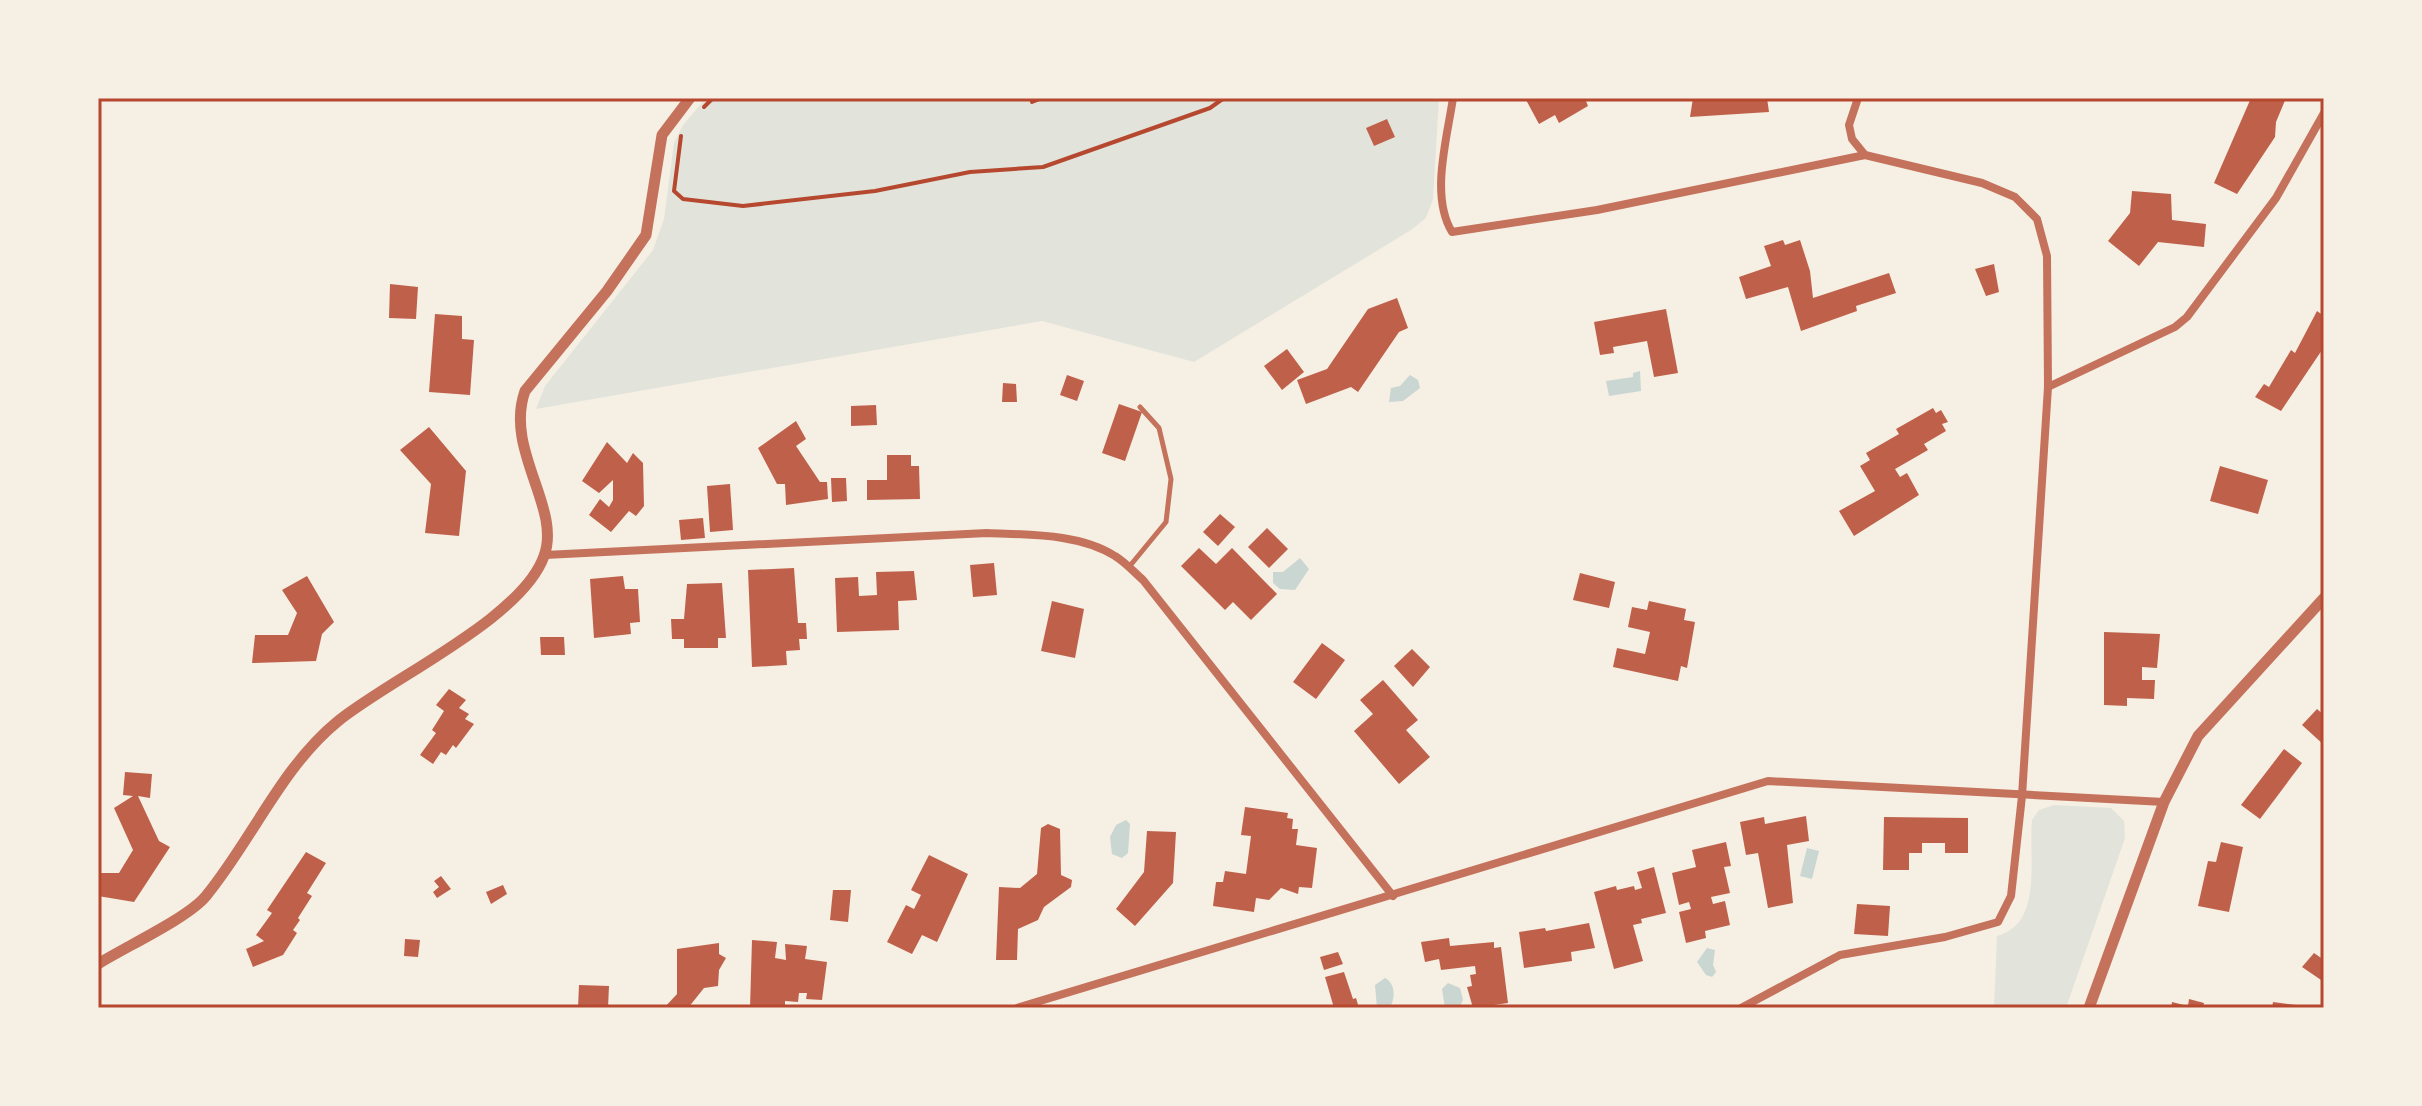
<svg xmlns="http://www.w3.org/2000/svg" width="2422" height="1106" viewBox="0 0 2422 1106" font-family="Montserrat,sans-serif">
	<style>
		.green { fill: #e2e4dc }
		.water { fill: #c9d6d2 }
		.building { fill: #bf614a }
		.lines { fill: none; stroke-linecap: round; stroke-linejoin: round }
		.path { stroke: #b5482f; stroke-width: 4 }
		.service { stroke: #c5725c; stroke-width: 5 }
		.minor { stroke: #c5725c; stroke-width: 8 }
		.tertiary { stroke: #c5725c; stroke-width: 11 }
		.neatline { fill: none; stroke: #b5482f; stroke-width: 3 }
	</style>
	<rect width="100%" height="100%" fill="#f6efe4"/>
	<!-- green -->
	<g class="green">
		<polygon points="706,98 1439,98 1433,199 1426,218 1411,230 1194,362 1042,321 536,409 545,386 653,250 664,219 674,143 683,125"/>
		<path d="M2054,805L2111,808L2124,821L2125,838L2066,1008H1994L1997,936C2044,924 2028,857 2032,820L2039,810Z"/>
	</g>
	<!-- water -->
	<g class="water">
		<polygon points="1640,371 1641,391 1609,396 1606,381 1633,377 1633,373"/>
		<polygon points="1410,375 1418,380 1420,388 1403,401 1389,402 1391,388 1400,386"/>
		<polygon points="1300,558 1309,569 1295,590 1280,589 1273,583 1273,572 1283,572"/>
		<polygon points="1126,820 1130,824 1128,853 1122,858 1112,854 1110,837 1116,825"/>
		<polygon points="1807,848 1819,851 1812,879 1800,876"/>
		<polygon points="1707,948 1715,950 1713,965 1716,972 1712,977 1706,975 1697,962"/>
		<path d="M1385,978C1396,984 1395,998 1390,1008H1377L1375,985Z"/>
		<polygon points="1448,983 1460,988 1463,1000 1459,1008 1445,1008 1442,989"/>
	</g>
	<!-- building -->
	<g class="building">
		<polygon points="1525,98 1591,98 1586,101 1588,106 1559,123 1555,115 1539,124"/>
		<polygon points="1693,98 1767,98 1769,112 1690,117"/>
		<polygon points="2251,98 2286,98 2276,122 2275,137 2237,194 2214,183"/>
		<polygon points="1387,119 1395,137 1374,146 1366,128"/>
		<polygon points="2132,191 2171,194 2172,220 2206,224 2204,247 2158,242 2139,266 2108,241 2130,213"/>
		<polygon points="1783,240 1785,245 1800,240 1810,271 1813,298 1889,273 1896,293 1856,306 1857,311 1801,331 1788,287 1746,299 1739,277 1771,266 1764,246"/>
		<polygon points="1994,264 1999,292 1986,296 1975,269"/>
		<polygon points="390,284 418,287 416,319 389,318"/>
		<polygon points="1397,298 1408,328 1399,332 1358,392 1351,387 1306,404 1297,380 1327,369 1368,309"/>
		<polygon points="1666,309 1678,373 1654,377 1647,341 1613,347 1614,353 1600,355 1594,322"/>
		<polygon points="2317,311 2324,316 2324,347 2281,411 2255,397 2264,384 2269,387 2291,350 2295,353"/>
		<polygon points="435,314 462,316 462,339 474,340 470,395 429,392"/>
		<polygon points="1287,349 1304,372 1282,390 1264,366"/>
		<polygon points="1067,375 1084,381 1077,401 1060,395"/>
		<polygon points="1003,383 1016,384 1017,402 1002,402"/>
		<polygon points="1119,404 1142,412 1125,461 1102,453"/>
		<polygon points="876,405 877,425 851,426 851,406"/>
		<polygon points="1933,408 1936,413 1941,410 1948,422 1942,424 1946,431 1924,444 1928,450 1895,469 1900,477 1907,473 1919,495 1854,536 1839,511 1875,491 1860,466 1870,460 1866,453 1899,434 1896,429"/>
		<polygon points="796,421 806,439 796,446 820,482 827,482 828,499 786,505 785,484 777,484 758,448"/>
		<polygon points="429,427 466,471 459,536 425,533 431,484 400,450"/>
		<polygon points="607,442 627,463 633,453 643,463 644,506 636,516 629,511 611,532 589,515 600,499 609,507 613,500 613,480 599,493 582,481"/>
		<polygon points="887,455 911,455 911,466 919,466 920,499 867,500 867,480 887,480"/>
		<polygon points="2220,466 2268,480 2258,514 2210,501"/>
		<polygon points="831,478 846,478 847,501 832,502"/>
		<polygon points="730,484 733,530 710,532 707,486"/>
		<polygon points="1220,514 1235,527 1218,546 1203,532"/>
		<polygon points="703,518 705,538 681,540 679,520"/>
		<polygon points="1267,528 1288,549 1269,568 1248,547"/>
		<polygon points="1199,548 1216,564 1232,548 1277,594 1251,620 1233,602 1225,610 1181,566"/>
		<polygon points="994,563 997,595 973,597 970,565"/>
		<polygon points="794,568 798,623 806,623 807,639 799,639 800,650 786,651 787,665 752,667 748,570"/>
		<polygon points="914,571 917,600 898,601 899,630 837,632 835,578 858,577 859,596 877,595 876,572"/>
		<polygon points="1580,573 1615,582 1609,608 1573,600"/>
		<polygon points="307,576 334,622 322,634 316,661 252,663 255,635 288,635 297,613 282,590"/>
		<polygon points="623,576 625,589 638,589 640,622 630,623 631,634 594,638 590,579"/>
		<polygon points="722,583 726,638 718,638 718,648 684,648 684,639 672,639 671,619 684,619 687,584"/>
		<polygon points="1052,601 1084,609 1075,658 1041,651"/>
		<polygon points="1649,601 1686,609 1684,620 1695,622 1687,668 1681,666 1678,681 1613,667 1617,648 1645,654 1650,632 1628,627 1632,607 1647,610"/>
		<polygon points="2104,632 2160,634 2157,668 2142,667 2142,680 2155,680 2154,699 2127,698 2127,706 2104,705"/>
		<polygon points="540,637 564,637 565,655 541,655"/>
		<polygon points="1322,643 1345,660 1316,699 1293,682"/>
		<polygon points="1412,649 1430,667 1413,687 1394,666"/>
		<polygon points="1383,680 1418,720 1406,730 1430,757 1399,784 1354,731 1373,714 1360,700"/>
		<polygon points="449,689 466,700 459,708 469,714 465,719 474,724 456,748 453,745 446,755 441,752 433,764 420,755 436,733 432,730 444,711 436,705"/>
		<polygon points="2317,709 2324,715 2324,745 2302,725"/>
		<polygon points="2284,749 2302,763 2260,819 2241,805"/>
		<polygon points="125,772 152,774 150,798 138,796 159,841 170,847 134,902 98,896 98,873 119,873 133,850 114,808 133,796 123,795"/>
		<polygon points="1245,807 1288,813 1287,818 1293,819 1292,829 1298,829 1296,845 1317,848 1312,888 1299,887 1298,894 1281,888 1269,900 1256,898 1254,912 1213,906 1216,882 1223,882 1225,871 1246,874 1251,836 1241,835"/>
		<polygon points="1806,816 1809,841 1787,845 1793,903 1768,908 1758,853 1746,855 1740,822 1764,817 1765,824"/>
		<polygon points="1884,817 1968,818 1968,853 1945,853 1945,843 1922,843 1922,853 1909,853 1909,870 1883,870"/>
		<polygon points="1048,824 1060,829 1061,875 1072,880 1071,887 1044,907 1038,920 1018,929 1017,960 996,960 999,887 1020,888 1037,874 1041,828"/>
		<polygon points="1147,831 1176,832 1173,883 1135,926 1116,909 1144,872"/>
		<polygon points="1726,842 1731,866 1724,867 1730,893 1711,897 1713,904 1725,901 1730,925 1705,931 1706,938 1686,943 1679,912 1691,909 1689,902 1679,905 1672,873 1696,867 1692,850"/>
		<polygon points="2221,842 2243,847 2229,912 2198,906 2208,861 2216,862"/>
		<polygon points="306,852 326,863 307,893 312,896 298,918 300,920 293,930 297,933 283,955 253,967 246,949 264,941 256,935 272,913 267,910"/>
		<polygon points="929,855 968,874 937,942 922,935 912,954 887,942 906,905 914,909 921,895 911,890"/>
		<polygon points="1654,867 1666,913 1641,919 1642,923 1633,925 1643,961 1614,969 1594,892 1616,886 1617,890 1634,886 1635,890 1642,888 1637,872"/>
		<polygon points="441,876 451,889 437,898 433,892 439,887 434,881"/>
		<polygon points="503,885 507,894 491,904 486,892"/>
		<polygon points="833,890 851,890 848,922 830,920"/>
		<polygon points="1857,904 1890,906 1888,936 1854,934"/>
		<polygon points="1589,923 1595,948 1571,952 1572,961 1524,968 1519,932 1545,928 1546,931"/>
		<polygon points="1449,938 1450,946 1494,942 1494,948 1501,947 1508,1003 1473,1008 1467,987 1472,986 1470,975 1476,974 1475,966 1441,970 1439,959 1425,962 1421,942"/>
		<polygon points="405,939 420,940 418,957 404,956"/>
		<polygon points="752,940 777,942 775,958 786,960 785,944 807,946 805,959 827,962 822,1000 806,999 807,993 799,993 798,1002 785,1001 785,1008 750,1008"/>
		<polygon points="719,943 719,954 726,958 719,970 718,986 704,988 688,1008 664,1008 677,994 677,949"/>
		<polygon points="1338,952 1343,964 1324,970 1320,957"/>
		<polygon points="2314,953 2324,960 2324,982 2302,967"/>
		<polygon points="1344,972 1353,999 1356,998 1359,1008 1334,1008 1325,977"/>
		<polygon points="579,985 609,986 608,1008 578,1008"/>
		<polygon points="2189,999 2204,1003 2203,1008 2171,1008 2172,1002 2188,1006"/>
		<polygon points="2273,1002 2304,1006 2304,1008 2272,1008"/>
	</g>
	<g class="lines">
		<!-- path -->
		<g class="path">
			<polyline points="1032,102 1042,98"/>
			<polyline points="704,107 713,98"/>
			<polyline points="681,136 674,191 683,199 743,206 875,191 970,172 1043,167 1210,108 1224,98"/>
		</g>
		<!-- service -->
		<polyline class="service" points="1129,567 1166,522 1171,479 1159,428 1140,407"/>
		<!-- minor -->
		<g class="minor">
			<path d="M1453,98C1447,139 1430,196 1452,232L1597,210L1865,155"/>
			<polyline points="2048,387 2175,327 2187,317 2276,198 2324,113"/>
			<path d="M545,555L987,533C1028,535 1079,533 1115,556C1125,562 1134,572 1143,580L1393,896"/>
			<polyline points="1017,1008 1768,781 2164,802"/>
			<polyline points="1741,1008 1840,955 1945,937 1998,922 2011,896 2022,796 2048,387 2047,256 2037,219 2015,197 1982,183 1865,155 1852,139 1849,125 1858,98"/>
		</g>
		<!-- tertiary -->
		<g class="tertiary">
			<path d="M98,964C125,947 188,918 206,896C252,840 281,768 337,722C389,679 522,619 544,556C562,508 504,450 525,391L607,291L646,235L662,135L690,98"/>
			<polyline points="2089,1008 2164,802 2198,736 2324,598"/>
		</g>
	</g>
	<!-- border -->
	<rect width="2422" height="1106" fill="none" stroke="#f6efe4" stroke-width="200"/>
	<rect x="100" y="100" width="2222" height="906" class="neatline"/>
</svg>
